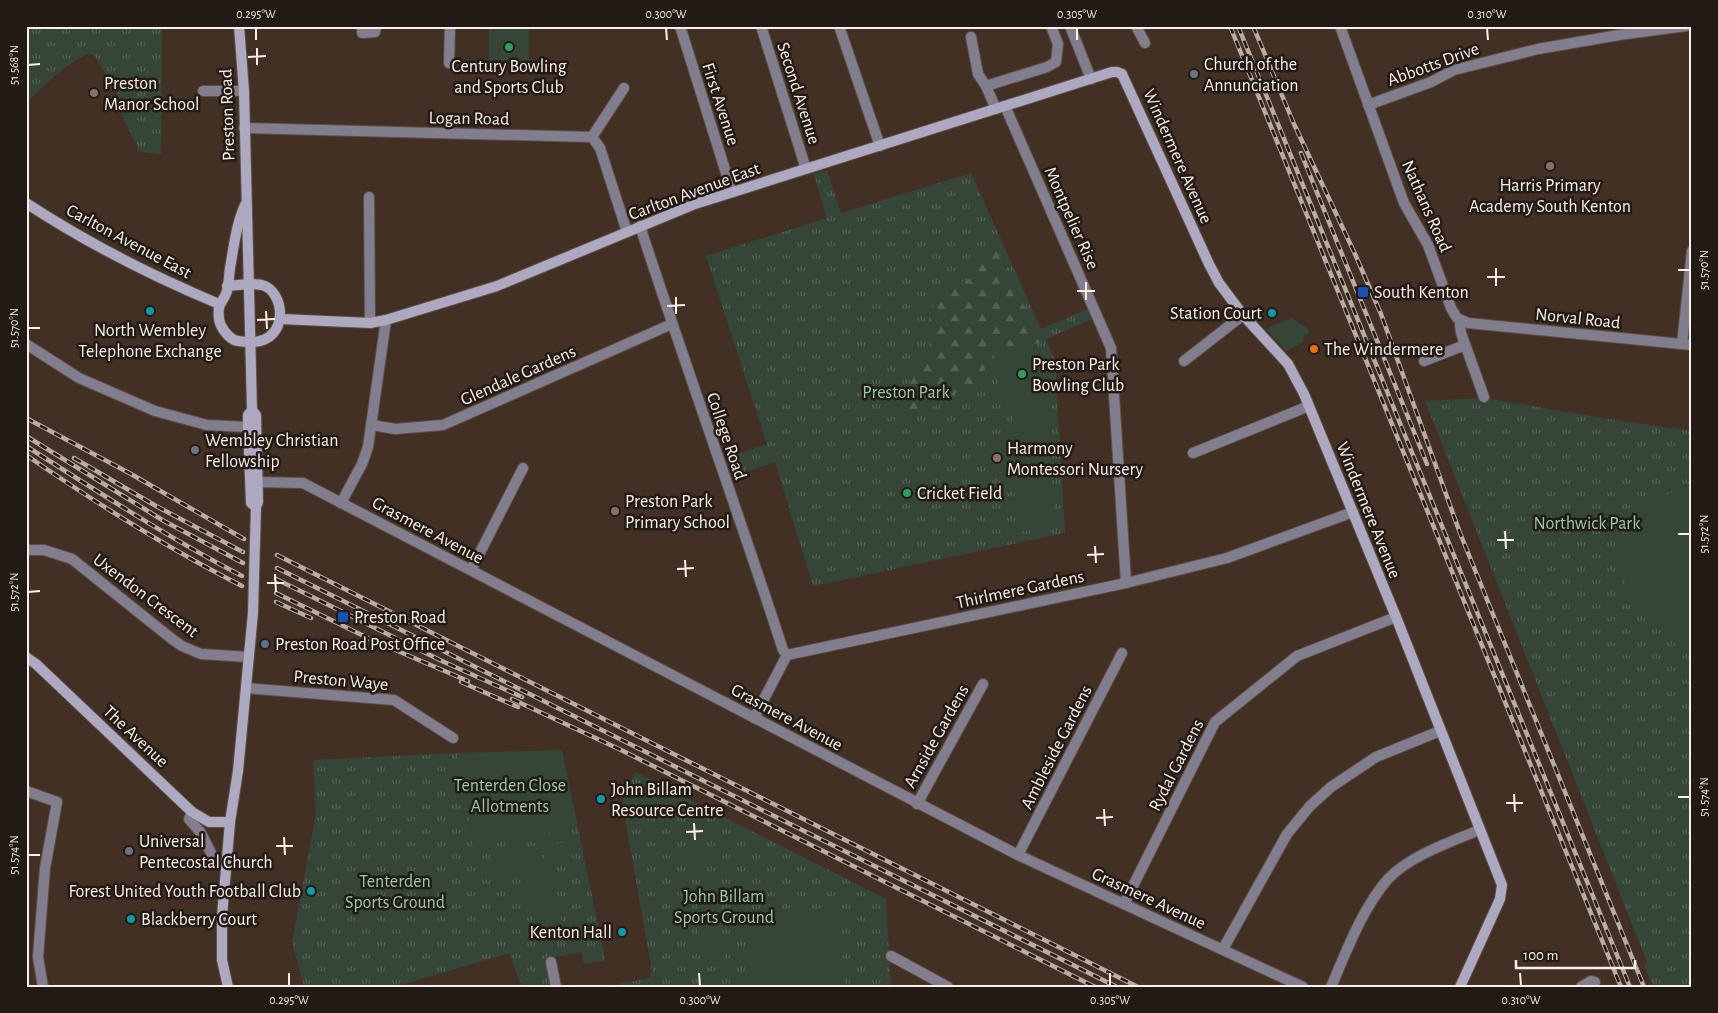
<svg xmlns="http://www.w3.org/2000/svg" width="1718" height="1013" viewBox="0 0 1718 1013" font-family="'Alegreya Sans',sans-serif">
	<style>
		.grass { fill: url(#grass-tufts) }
		.forest { fill: url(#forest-firs) }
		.garden { fill: #354639 }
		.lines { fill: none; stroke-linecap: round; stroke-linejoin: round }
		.street-casing { stroke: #604f44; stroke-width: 12 }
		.secondary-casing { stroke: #604f44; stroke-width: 12 }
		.street { stroke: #817f8e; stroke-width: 10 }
		.secondary { stroke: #aca9c1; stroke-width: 10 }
		.rail-casing { stroke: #baaca4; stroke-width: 4.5 }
		.rail { stroke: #221a15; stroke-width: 2.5; stroke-dasharray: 8; stroke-linecap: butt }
		.ticks { fill: none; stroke: #fcf0e9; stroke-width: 2 }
		.leisure-dot { fill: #2e9e5b; stroke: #221a15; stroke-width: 2 }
		.worship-dot { fill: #6b7280; stroke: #221a15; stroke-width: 2 }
		.education-dot { fill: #8d6e63; stroke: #221a15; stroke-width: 2 }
		.transit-dot { fill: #1a4fb4; stroke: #221a15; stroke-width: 2 }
		.culture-dot { fill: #0f9aa8; stroke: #221a15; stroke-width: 2 }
		.food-dot { fill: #e8710a; stroke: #221a15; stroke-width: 2 }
		.service-dot { fill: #5c6f8a; stroke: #221a15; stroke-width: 2 }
		.labels { text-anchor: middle; stroke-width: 5; stroke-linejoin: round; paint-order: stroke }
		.poi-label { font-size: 18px; fill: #fcf0e9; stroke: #221a15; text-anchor: start }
		.street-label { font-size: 18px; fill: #fcf0e9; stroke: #221a15 }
		.park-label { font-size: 18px; fill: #97cda4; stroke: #221a15 }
		.neatline { fill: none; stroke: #fcf0e9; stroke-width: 2 }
		.ticks-label { font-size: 12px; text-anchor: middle; fill: #fcf0e9 }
	</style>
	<defs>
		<pattern id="grass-tufts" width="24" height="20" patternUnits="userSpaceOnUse" patternTransform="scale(1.25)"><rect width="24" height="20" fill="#354639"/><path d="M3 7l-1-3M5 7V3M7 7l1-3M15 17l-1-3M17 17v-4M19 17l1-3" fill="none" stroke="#536156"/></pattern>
		<pattern id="forest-firs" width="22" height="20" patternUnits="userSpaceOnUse" patternTransform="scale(1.25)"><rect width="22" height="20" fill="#354639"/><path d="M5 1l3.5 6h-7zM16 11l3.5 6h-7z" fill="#536156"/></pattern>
	</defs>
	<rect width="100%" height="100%" fill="#423025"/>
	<!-- grass -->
	<g class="grass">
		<path d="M26,26H162L161,154L140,152L115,101L119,98L95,56L89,53C64,66 45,83 26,104Z"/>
		<polygon points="827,170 841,213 971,173 1041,329 1088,309 1092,319 1046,339 1055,361 1065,533 813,586 775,462 731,477 725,459 767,444 706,256 827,218 814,174"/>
		<polygon points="1485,398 1609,419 1692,431 1692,987 1653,987 1644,964 1647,962 1425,401"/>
		<polygon points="458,753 474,846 578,827 605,960 584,964 581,952 545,959 550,987 522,987 509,953 394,987 304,987 292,942 316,814 313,760"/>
		<polygon points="635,772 886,899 891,987 618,987 618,984 649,978 652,971 624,813 617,815"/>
	</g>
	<!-- forest -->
	<polygon class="forest" points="997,250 1042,343 991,348 984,356 984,390 959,391 937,405 911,414 896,414 919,365 930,359 929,311 952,285 973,278 980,251"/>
	<!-- garden -->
	<g class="garden">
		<rect x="489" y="26" width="40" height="42"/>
		<polygon points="1291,318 1308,328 1309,334 1304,336 1303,342 1286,351 1266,329"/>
		<polygon points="1046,348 1049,397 998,400 995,352"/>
		<polygon points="1048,399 1055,529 1018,531 1013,401"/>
		<polygon points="1692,485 1692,640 1685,640 1668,634 1650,624 1638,609 1627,588 1618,549 1626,527 1641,510 1662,496"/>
		<polygon points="562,750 578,827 474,846 458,753"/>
		<polygon points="700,837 704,879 694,880 689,838"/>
		<polygon points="567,842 570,860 546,864 543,846"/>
		<polygon points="533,850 537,871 499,879 495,858"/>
		<polygon points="549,870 563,925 536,932 521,877"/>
		<polygon points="720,902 724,960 701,962 697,903"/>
		<polygon points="839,909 845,987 750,987 744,917"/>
	</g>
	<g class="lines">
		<!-- street casing -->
		<g class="street-casing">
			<g id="street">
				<polyline points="362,26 362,33 375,32 376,26"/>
				<polyline points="680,26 732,192"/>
				<polyline points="761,26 806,169"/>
				<polyline points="839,26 880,146"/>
				<polyline points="1070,26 1091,79"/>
				<polyline points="1136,26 1145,43"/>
				<polyline points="1340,26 1404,203 1428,245 1451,308 1457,318 1468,323 1692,345"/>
				<polyline points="971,37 978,74 986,86 996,109"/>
				<polyline points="449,63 450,26"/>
				<polyline points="986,86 1047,67 1056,62 1058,44 1051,26"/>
				<polyline points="203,91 244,91"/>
				<polyline points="1368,105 1431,82 1454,70 1538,49 1619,35 1686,26"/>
				<polyline points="1005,106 1111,348 1126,583"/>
				<polyline points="244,128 592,137 600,148 627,232"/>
				<polyline points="592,137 624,88"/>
				<polyline points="369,197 370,323"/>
				<path d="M640,226C686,368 737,508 783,650L787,655"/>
				<polyline points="1462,321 1460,325 1461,333 1484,397"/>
				<polyline points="26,344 79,378 155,411 207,425 248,427"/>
				<polyline points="1682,344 1692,251"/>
				<polyline points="1184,361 1243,315"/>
				<polyline points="1424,361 1465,345"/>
				<polyline points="372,425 395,429 443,425 672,324"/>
				<polyline points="1193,453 1309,406"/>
				<polyline points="258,482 303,483 1018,855 1303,987"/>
				<polyline points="341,503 362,464 368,447 386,320"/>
				<polyline points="26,550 44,550 72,559 172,639 182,646 201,654 249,657"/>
				<polyline points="471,570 523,468"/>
				<polyline points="246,688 394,700 453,738"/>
				<polyline points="754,718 787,655 1126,583 1227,558 1353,512"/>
				<polyline points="26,791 57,802 45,868 38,957 43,987"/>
				<polyline points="917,804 983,684"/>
				<polyline points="192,812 189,819 201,833 215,861 218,864 227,863"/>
				<polyline points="1018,855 1122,653"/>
				<polyline points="1124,904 1215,722 1297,656 1396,617"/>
				<polyline points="1223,949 1287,834 1310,806 1331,787 1376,757 1440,731"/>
				<polyline points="891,956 948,987"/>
				<polyline points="551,962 556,987"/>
				<path d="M1331,987C1346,952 1363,907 1388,879C1409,856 1451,842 1479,830"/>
				<polyline points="1581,987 1591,981 1595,982"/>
			</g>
		</g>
		<!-- secondary casing -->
		<g class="secondary-casing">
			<g id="secondary">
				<path d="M26,203C87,243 152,276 219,304"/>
				<path d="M227,286C238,285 251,283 262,285C285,291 290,340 253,342C247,342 240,342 234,340C227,336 220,327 219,319C217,301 223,304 227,291C229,283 229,275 230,268C234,246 236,225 245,205"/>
				<polyline points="281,319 370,323 386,320 497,286 695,204 1112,72 1117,72 1122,74 1209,264 1219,283 1243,315 1288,364 1304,394 1396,617 1502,885 1500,899 1460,987"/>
				<polyline points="252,410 248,415 248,427 251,503 256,507"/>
				<polyline points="26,657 36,664 192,812 209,822 230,822"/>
				<polyline points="228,987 222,960 222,916 230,822 238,771 253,613 256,507 258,502 256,415 252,410 244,91 239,26"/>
			</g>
		</g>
		<!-- street -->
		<use href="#street" class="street"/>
		<!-- secondary -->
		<use href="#secondary" class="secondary"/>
		<!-- rail casing -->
		<g class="rail-casing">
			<g id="rail">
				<polyline points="1230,26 1621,987"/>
				<polyline points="1238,26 1630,987"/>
				<polyline points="1253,26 1294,124 1355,254 1381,314 1460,533 1644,987"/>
				<polyline points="1301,153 1427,464"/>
				<polyline points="26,418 131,474 244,539"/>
				<polyline points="26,436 164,521 243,563"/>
				<path d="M26,446C97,491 167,537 242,576"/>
				<path d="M26,455C96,503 167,548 242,586"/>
				<polyline points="74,458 156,506 243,552"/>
				<polyline points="277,555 1138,987"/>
				<polyline points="277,568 1117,987"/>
				<polyline points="276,579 444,662 522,697"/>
				<polyline points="276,593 372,640 468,681"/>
				<polyline points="276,602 311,618"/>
				<polyline points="461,682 518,707"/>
				<polyline points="512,699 619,749 1095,987"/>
			</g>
		</g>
		<!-- rail -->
		<use href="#rail" class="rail"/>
	</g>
	<!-- ticks -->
	<path class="ticks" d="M256,28V40M666,28L667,40M1077,28V40M1487,28L1488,40M257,48V65M248,57L266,56M28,65L40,64M1496,268V286M1678,270H1690M1487,277H1505M1086,282V300M1077,291H1095M676,297V314M667,306L685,305M266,311L267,329M257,320L275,319M28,328H40M1505,531L1506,549M1678,534H1690M1497,540H1514M1095,546L1096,563M1087,555L1104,554M685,560L686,577M677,569L694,568M275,574L276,592M267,583H284M28,592L40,591M1514,794L1515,812M1678,797H1690M1506,803H1523M1104,809L1105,826M1096,818L1113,817M694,823L695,840M686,832L703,831M284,837L285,855M276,846H293M28,855H40M289,973V986M699,973L700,986M1110,973V986M1520,973L1521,986"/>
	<!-- markers -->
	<g class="leisure-dot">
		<circle cx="509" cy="47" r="5"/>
		<circle cx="1022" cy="374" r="5"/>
		<circle cx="907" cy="493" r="5"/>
	</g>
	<g class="worship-dot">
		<circle cx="1194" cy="74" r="5"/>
		<circle cx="195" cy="450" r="5"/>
		<circle cx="129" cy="851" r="5"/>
	</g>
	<g class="education-dot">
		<circle cx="94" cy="93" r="5"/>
		<circle cx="1550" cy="166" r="5"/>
		<circle cx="997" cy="458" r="5"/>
		<circle cx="615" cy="511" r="5"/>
	</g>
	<g class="transit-dot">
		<rect x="1357" y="286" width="12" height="12" rx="2.5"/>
		<rect x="337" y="611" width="12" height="12" rx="2.5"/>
	</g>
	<g class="culture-dot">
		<circle cx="150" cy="311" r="5"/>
		<circle cx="1272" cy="313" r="5"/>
		<circle cx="601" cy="799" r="5"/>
		<circle cx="311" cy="891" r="5"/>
		<circle cx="131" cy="919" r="5"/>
		<circle cx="622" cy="932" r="5"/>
	</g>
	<circle class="food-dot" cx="1314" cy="349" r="5"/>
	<circle class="service-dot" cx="265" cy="644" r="5"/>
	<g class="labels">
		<!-- poi labels -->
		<g class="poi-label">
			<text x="1204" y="70">Church of the<tspan x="1204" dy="21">Annunciation</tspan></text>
			<text x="509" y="72" text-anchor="middle">Century Bowling<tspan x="509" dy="21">and Sports Club</tspan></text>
			<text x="104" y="89">Preston<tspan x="104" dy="21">Manor School</tspan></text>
			<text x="1550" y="191" text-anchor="middle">Harris Primary<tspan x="1550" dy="21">Academy South Kenton</tspan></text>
			<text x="1374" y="298">South Kenton</text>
			<text x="1262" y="319" text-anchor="end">Station Court</text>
			<text x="150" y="336" text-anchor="middle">North Wembley<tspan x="150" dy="21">Telephone Exchange</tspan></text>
			<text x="1324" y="355">The Windermere</text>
			<text x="1032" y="370">Preston Park<tspan x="1032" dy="21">Bowling Club</tspan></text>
			<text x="205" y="446">Wembley Christian<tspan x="205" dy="21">Fellowship</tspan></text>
			<text x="1007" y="454">Harmony<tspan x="1007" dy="21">Montessori Nursery</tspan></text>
			<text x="917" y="499">Cricket Field</text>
			<text x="625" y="507">Preston Park<tspan x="625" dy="21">Primary School</tspan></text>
			<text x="354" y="623">Preston Road</text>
			<text x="275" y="650">Preston Road Post Office</text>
			<text x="611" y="795">John Billam<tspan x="611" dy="21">Resource Centre</tspan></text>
			<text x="139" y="847">Universal<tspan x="139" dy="21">Pentecostal Church</tspan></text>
			<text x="301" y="897" text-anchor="end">Forest United Youth Football Club</text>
			<text x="141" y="925">Blackberry Court</text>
			<text x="612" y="938" text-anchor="end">Kenton Hall</text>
		</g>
		<!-- street labels -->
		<g class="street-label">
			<text transform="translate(1433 64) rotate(-20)" y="6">Abbotts Drive</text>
			<text transform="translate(799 93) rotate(72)" y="6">Second Avenue</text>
			<text transform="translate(721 104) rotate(72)" y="6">First Avenue</text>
			<text transform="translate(227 115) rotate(-92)" y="6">Preston Road</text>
			<text transform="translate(469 118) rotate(1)" y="6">Logan Road</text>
			<text transform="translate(1178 156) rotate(66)" y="6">Windermere Avenue</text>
			<text transform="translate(694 191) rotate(-20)" y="6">Carlton Avenue East</text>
			<text transform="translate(1427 206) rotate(66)" y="6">Nathans Road</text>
			<text transform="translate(1072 218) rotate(66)" y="6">Montpelier Rise</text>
			<text transform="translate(129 241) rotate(28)" y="6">Carlton Avenue East</text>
			<text transform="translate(1578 318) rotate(6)" y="6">Norval Road</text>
			<text transform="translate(518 375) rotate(-24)" y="6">Glendale Gardens</text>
			<text transform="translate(727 436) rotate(71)" y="6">College Road</text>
			<text transform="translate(1369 510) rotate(68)" y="6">Windermere Avenue</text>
			<text transform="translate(428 530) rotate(28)" y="6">Grasmere Avenue</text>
			<text transform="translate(1020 589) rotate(-12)" y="6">Thirlmere Gardens</text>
			<text transform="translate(146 595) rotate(37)" y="6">Uxendon Crescent</text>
			<text transform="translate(341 680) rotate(5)" y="6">Preston Waye</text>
			<text transform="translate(787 717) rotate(28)" y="6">Grasmere Avenue</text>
			<text transform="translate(136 736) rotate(43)" y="6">The Avenue</text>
			<text transform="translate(936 736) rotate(-61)" y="6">Arnside Gardens</text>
			<text transform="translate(1056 747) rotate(-63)" y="6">Ambleside Gardens</text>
			<text transform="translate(1176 765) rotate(-63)" y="6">Rydal Gardens</text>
			<text transform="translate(1149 898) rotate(25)" y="6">Grasmere Avenue</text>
		</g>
		<!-- park labels -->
		<g class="park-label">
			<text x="906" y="398">Preston Park</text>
			<text x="1587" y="529">Northwick Park</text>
			<text x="510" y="791">Tenterden Close<tspan x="510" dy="21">Allotments</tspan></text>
			<text x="395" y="887">Tenterden<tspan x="395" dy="21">Sports Ground</tspan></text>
			<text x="724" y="902">John Billam<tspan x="724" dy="21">Sports Ground</tspan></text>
		</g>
	</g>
	<!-- border -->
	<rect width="1718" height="1013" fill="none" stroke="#221a15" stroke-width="55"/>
	<!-- scale -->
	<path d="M1516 960v8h119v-8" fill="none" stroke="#fcf0e9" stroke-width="2.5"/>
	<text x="1523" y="960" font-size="15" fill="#fcf0e9" stroke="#221a15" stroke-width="4" paint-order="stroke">100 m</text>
	<rect x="28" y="28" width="1662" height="958" class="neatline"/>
	<g class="ticks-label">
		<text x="256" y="18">0.295°W</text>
		<text x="666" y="18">0.300°W</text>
		<text x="1077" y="18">0.305°W</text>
		<text x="1487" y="18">0.310°W</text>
		<text transform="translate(14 65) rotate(-90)" y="4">51.568°N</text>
		<text transform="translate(1704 270) rotate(-90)" y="4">51.570°N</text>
		<text transform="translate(14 328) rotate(-90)" y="4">51.570°N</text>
		<text transform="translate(1704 534) rotate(-90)" y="4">51.572°N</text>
		<text transform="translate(14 592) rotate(-90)" y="4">51.572°N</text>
		<text transform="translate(1704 797) rotate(-90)" y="4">51.574°N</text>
		<text transform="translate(14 855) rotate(-90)" y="4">51.574°N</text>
		<text x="289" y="1004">0.295°W</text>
		<text x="700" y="1004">0.300°W</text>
		<text x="1110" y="1004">0.305°W</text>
		<text x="1521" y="1004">0.310°W</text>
	</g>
</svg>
